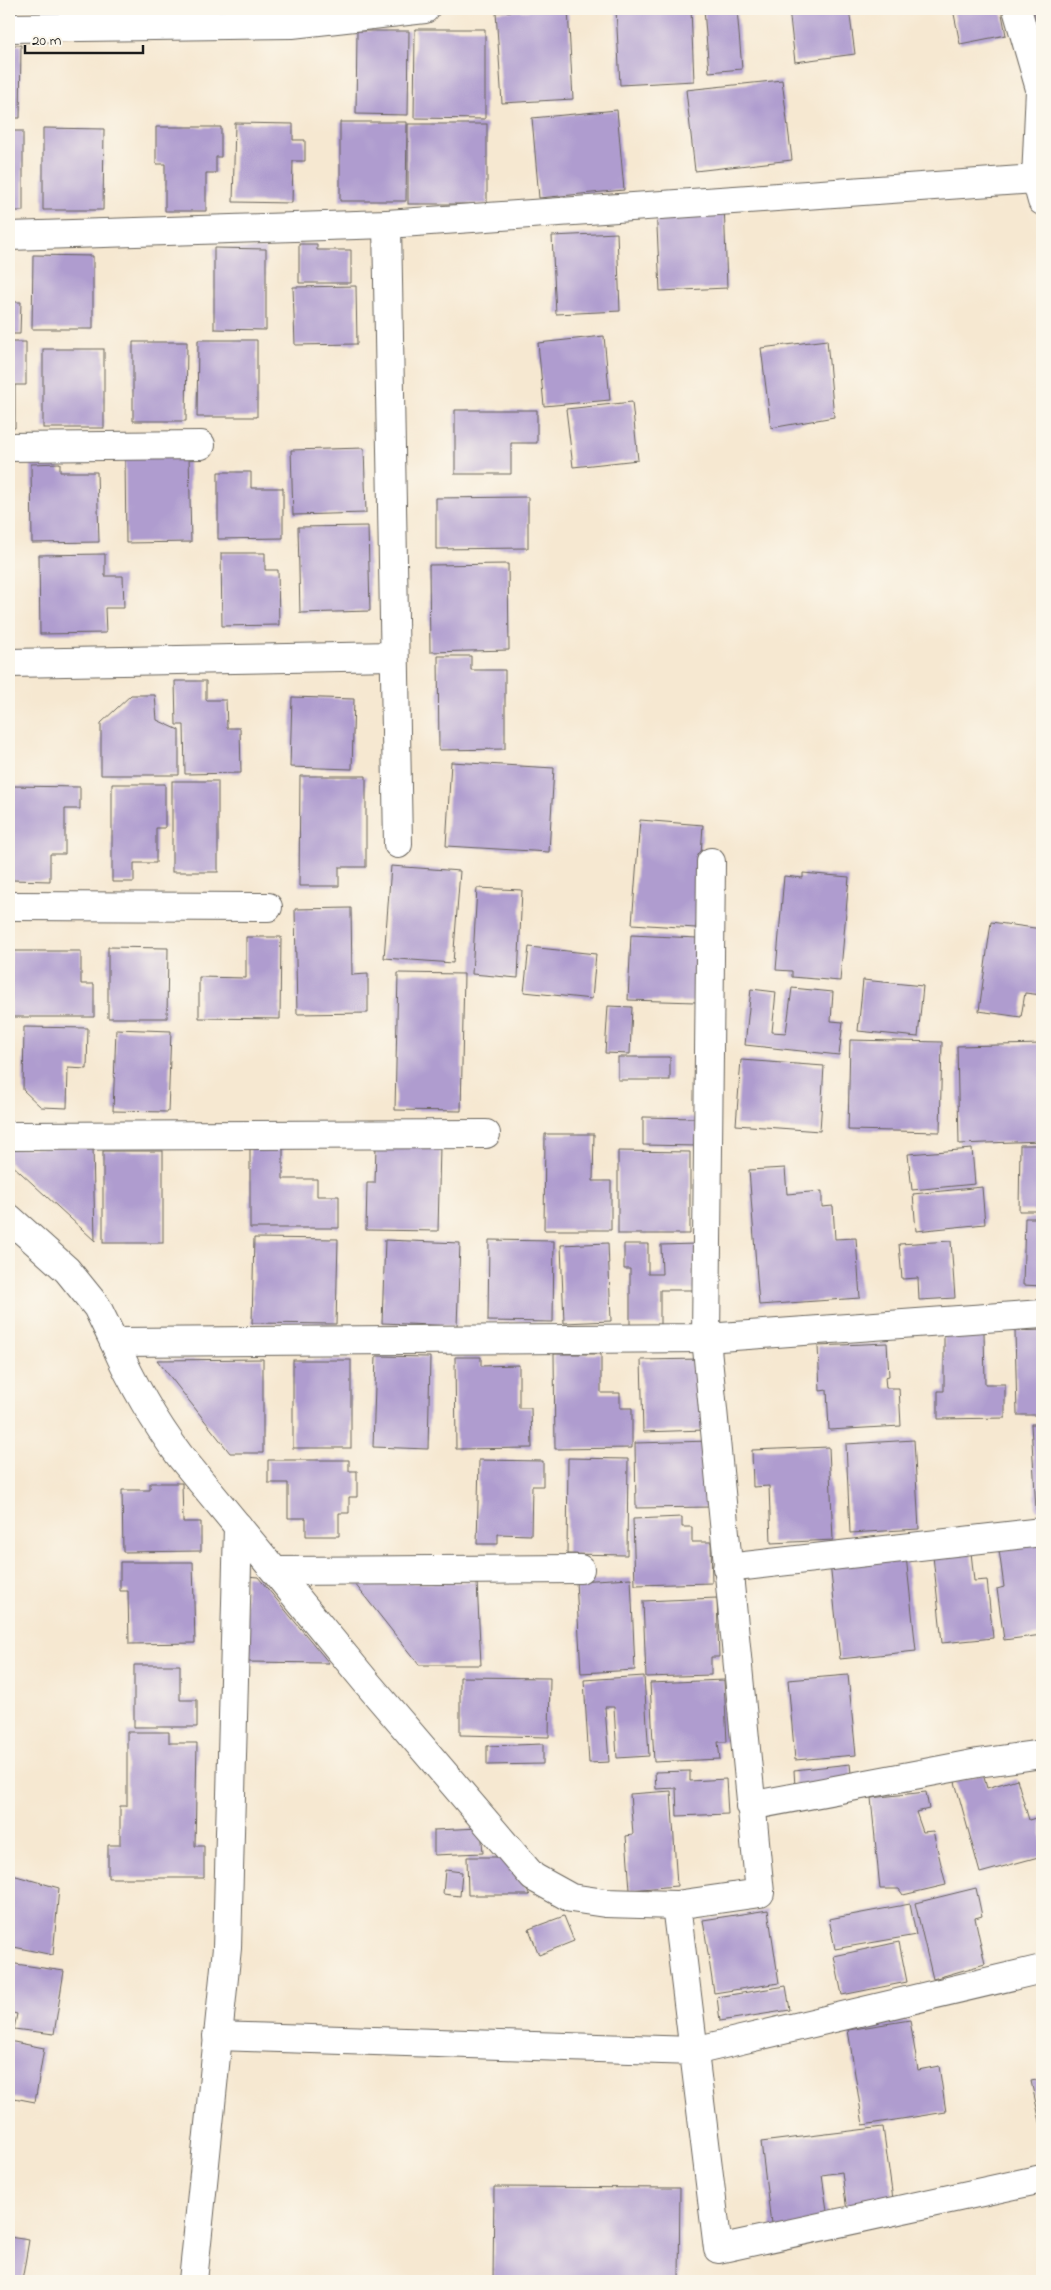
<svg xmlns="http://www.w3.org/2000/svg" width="1051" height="2290" viewBox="0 0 1051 2290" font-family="'Indie Flower',sans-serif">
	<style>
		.building { fill: #af9ccf }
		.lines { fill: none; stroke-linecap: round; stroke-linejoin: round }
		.street-casing { stroke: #68635b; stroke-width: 30 }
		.street { stroke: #fff; stroke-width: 28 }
	</style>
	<rect width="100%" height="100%" fill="#fbf7ec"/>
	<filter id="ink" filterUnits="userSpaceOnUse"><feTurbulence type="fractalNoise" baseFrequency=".02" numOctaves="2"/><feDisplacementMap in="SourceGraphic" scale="10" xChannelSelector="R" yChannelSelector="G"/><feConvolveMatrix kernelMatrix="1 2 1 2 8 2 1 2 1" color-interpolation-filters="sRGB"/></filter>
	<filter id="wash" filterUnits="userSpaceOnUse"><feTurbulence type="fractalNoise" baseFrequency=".0096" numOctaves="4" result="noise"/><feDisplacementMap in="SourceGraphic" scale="20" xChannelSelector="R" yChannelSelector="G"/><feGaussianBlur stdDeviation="1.12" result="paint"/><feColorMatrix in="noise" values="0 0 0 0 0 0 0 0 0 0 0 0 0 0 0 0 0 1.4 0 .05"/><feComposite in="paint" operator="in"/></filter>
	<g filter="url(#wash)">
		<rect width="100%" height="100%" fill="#f6e8d1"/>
		<g id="blocks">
			<!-- building -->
			<g class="building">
				<polygon points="568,9 573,99 502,103 496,12"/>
				<polygon points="616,9 691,9 694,81 620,85"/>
				<polygon points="704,9 737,9 742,69 709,72"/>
				<polygon points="789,9 849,9 855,54 795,62"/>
				<polygon points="953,9 1001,9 1006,35 960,44"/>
				<polygon points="1034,9 1042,9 1042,39"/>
				<polygon points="415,29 485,29 485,119 414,118"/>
				<polygon points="357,31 409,31 408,115 356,114"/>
				<polygon points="9,45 21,45 20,118 9,118"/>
				<polygon points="782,80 792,160 695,171 686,90"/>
				<polygon points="617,110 624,190 539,198 532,118"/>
				<polygon points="340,122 407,122 406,201 340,201"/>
				<polygon points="235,123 293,124 293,140 305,140 305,161 293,161 292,203 233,202"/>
				<rect x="408" y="124" width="79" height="80"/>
				<polygon points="156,127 221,127 221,157 216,157 216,173 206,173 206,211 165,211 165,164 156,164"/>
				<polygon points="43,128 104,129 103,210 43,210"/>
				<rect x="9" y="131" width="14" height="80"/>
				<polygon points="724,202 727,288 660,291 656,205"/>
				<polygon points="617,233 620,311 556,314 552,236"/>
				<polygon points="299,244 317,244 317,250 351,250 351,283 299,283"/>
				<polygon points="214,248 266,249 266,330 214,329"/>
				<polygon points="33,255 93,256 93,329 32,329"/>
				<polygon points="356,286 357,344 295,345 293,287"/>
				<polygon points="9,302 21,302 20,334 9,334"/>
				<polygon points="604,336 610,400 544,406 538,343"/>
				<polygon points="198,340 257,340 257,417 197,417"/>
				<polygon points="827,340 834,417 771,428 761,348"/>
				<polygon points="9,342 26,342 26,385 15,385 15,428 9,428"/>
				<polygon points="133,342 187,342 186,421 133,421"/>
				<rect x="43" y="349" width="61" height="79"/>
				<polygon points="632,402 638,460 573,467 566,409"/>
				<polygon points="455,410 537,410 537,443 511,443 511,474 455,474"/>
				<polygon points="364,448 366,513 293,515 291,450"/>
				<polygon points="189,455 191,542 126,543 125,456"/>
				<polygon points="60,463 60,472 97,472 99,542 32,543 31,464"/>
				<polygon points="218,472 251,472 251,488 283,488 283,538 218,539"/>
				<polygon points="528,497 528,548 436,549 436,498"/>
				<polygon points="368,526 370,611 300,613 298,527"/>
				<polygon points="221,553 265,553 265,570 278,570 279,625 222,626"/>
				<polygon points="105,554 105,576 123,576 124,608 105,608 106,633 40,634 39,555"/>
				<polygon points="508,564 509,650 430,652 429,565"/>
				<polygon points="438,656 471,656 471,670 505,670 505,749 439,750"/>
				<polygon points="175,681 206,681 206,700 226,700 227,728 240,728 241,773 185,774 184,725 176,725"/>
				<polygon points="131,695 155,695 157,720 179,730 179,775 101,775 101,723"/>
				<polygon points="292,697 354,699 352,769 290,767"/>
				<polygon points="451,762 554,768 549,852 446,846"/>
				<polygon points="300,776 366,776 366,867 339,867 339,886 299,886"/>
				<rect x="172" y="781" width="46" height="91"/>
				<polygon points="112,784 165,784 165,828 156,828 156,863 134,863 134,882 112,882"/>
				<polygon points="12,786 80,787 80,809 65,809 65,854 50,854 50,881 11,880"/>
				<polygon points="640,820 703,825 696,928 632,924"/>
				<polygon points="391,866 460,871 453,963 384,958"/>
				<polygon points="803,873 849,877 840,981 792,977 792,971 776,970 784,876 803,878"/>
				<polygon points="477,888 522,890 518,978 472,974"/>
				<polygon points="351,908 352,975 368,974 368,1013 297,1014 295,909"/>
				<polygon points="991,922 1042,929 1042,995 1025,993 1021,1017 979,1011"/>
				<polygon points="631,935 697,938 696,1002 628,1000"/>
				<polygon points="246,937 281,937 280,1019 199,1018 199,977 246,978"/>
				<polygon points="108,947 168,948 167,1018 108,1018"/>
				<polygon points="529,947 596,954 592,999 524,992"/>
				<polygon points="11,951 81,951 81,984 94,984 94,1017 11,1017"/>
				<polygon points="398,973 464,974 461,1111 395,1110"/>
				<polygon points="863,980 923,986 918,1037 858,1031"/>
				<polygon points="792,988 833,992 831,1021 843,1022 839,1055 745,1045 751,989 776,992 772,1032 786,1033"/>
				<polygon points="608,1006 632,1007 630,1054 605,1053"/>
				<polygon points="24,1027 88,1028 87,1069 68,1068 67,1108 41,1107 23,1090"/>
				<polygon points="116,1029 171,1031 168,1112 113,1111"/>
				<polygon points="850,1040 942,1042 940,1132 848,1130"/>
				<polygon points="1042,1044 1042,1141 959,1144 957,1046"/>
				<rect x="618" y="1057" width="52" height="23"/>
				<polygon points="741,1060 824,1066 820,1131 736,1125"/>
				<polygon points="643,1117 697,1118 697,1146 643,1145"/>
				<polygon points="545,1134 594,1134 593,1181 611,1181 611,1230 544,1230"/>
				<polygon points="250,1141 283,1141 283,1179 317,1179 317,1196 339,1196 339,1228 250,1228"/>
				<polygon points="376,1145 440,1146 438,1231 366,1230 367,1183 375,1183"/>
				<polygon points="1020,1145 1042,1145 1042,1211 1019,1211"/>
				<polygon points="93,1146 95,1241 9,1162 9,1149"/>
				<polygon points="972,1149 975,1184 912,1190 908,1154"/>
				<rect x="103" y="1151" width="60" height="92"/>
				<polygon points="618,1151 690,1152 690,1234 618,1234"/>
				<polygon points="785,1168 787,1194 822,1191 822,1207 833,1206 835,1239 856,1238 860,1298 759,1305 749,1170"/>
				<polygon points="982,1187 985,1224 916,1231 913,1194"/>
				<polygon points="1025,1218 1042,1218 1042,1286 1023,1285"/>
				<polygon points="254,1238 338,1239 336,1324 252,1323"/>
				<polygon points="385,1240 460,1243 457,1326 382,1323"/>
				<polygon points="489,1240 554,1241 553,1322 488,1321"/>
				<polygon points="951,1241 955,1298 919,1300 918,1278 902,1279 899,1244"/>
				<polygon points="608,1243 611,1321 564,1323 561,1245"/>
				<polygon points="624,1244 648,1244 648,1274 662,1274 661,1245 696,1244 697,1290 660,1290 660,1325 630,1325 630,1269 624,1269"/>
				<polygon points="1042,1330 1042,1415 1017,1415 1015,1331"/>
				<polygon points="984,1332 985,1384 1005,1384 1005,1418 938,1419 938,1391 944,1391 944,1333"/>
				<polygon points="887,1343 889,1376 885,1377 886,1388 899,1388 901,1426 829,1430 827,1390 820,1391 818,1346"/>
				<polygon points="554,1354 601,1354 601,1393 620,1393 620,1408 632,1408 632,1448 555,1449"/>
				<polygon points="376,1356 430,1357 428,1449 373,1447"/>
				<polygon points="455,1357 481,1357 481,1366 519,1365 519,1408 531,1408 532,1448 456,1449"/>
				<polygon points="263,1359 263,1453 230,1453 157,1360"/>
				<polygon points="703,1359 705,1430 643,1432 641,1360"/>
				<rect x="293" y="1360" width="58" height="88"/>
				<polygon points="1031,1424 1042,1424 1042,1509 1036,1510"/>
				<polygon points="914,1440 919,1529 850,1533 846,1444"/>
				<polygon points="712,1441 712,1507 636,1508 635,1443"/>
				<polygon points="829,1447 833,1540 771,1543 769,1486 753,1487 752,1450"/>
				<polygon points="568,1458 628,1459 627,1555 567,1554"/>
				<polygon points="268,1460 349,1460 349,1471 357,1471 357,1497 349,1497 349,1513 339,1513 339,1536 306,1536 306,1518 288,1518 288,1483 268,1483"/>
				<polygon points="479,1460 543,1461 543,1486 532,1486 531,1535 498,1534 498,1544 477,1544"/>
				<polygon points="150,1483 182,1483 183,1522 201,1522 201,1551 123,1552 122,1490 150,1490"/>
				<polygon points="682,1517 682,1527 692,1527 692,1542 711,1542 712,1583 635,1585 633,1519"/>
				<polygon points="1040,1544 1042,1563 1042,1635 1004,1640 997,1589 1004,1587 999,1550"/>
				<polygon points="971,1552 974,1581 987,1580 993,1638 942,1643 933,1556"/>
				<polygon points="906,1556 916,1651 840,1659 830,1563"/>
				<polygon points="120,1562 193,1562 195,1643 129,1644 128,1591 120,1591"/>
				<polygon points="246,1576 258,1577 329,1663 246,1662"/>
				<polygon points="631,1578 635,1670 581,1673 576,1581"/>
				<polygon points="477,1582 481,1665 419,1665 355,1584"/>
				<polygon points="717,1598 719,1657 711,1657 711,1675 646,1677 643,1601"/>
				<polygon points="134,1665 180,1665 180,1700 197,1700 197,1727 134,1727"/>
				<polygon points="848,1675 856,1755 795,1760 788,1680"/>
				<polygon points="644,1676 649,1756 617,1758 614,1707 605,1707 609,1762 589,1763 584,1680"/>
				<polygon points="460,1677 550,1678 549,1737 460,1735"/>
				<polygon points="724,1680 727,1742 718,1742 720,1759 654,1762 650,1683"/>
				<polygon points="127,1732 169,1732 169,1743 197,1743 195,1846 204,1846 204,1878 108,1878 108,1845 120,1845 120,1806 127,1806"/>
				<polygon points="543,1744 543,1764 487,1765 487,1746"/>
				<polygon points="850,1764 852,1782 795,1787 794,1770"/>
				<polygon points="690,1771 690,1781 726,1779 728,1814 677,1816 676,1788 656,1789 655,1772"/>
				<polygon points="983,1774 987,1788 1017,1779 1029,1820 1042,1816 1042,1856 980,1873 955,1782"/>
				<polygon points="671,1791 677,1886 630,1890 626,1836 633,1835 630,1794"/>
				<polygon points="926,1792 929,1809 916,1812 923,1832 933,1831 946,1885 903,1895 899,1889 880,1889 871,1798"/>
				<polygon points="481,1828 483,1853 434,1855 434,1830"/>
				<polygon points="467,1857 504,1857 530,1895 468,1895"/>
				<polygon points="445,1870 462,1872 460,1896 443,1894"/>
				<polygon points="9,1874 59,1888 53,1955 9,1946"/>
				<polygon points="976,1888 982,1916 975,1918 985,1964 933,1979 915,1903"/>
				<polygon points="910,1904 916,1935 835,1949 829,1919"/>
				<polygon points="768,1910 779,1983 714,1993 703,1920"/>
				<polygon points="564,1916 574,1941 539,1955 529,1929"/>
				<polygon points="899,1942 907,1982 842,1995 834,1956"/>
				<polygon points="9,1963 64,1971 54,2034 14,2029 17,2014 9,2012"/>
				<polygon points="786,1986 790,2010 720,2021 717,1997"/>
				<polygon points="910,2020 918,2070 939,2066 946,2112 863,2125 848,2030"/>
				<polygon points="9,2041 44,2048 35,2102 9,2097"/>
				<polygon points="1042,2079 1042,2126 1041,2126 1031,2081"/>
				<polygon points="883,2127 895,2214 848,2220 842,2172 822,2175 829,2225 772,2232 761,2142"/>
				<polygon points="494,2187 680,2188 679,2281 493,2281"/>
				<polygon points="9,2237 29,2240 22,2281 9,2281"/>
			</g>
		</g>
	</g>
	<g filter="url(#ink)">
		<use href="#blocks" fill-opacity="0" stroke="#68635b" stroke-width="1"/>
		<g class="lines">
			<!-- street casing -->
			<g class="street-casing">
				<g id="street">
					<polyline points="1017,9 1040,89 1036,179 1042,201"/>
					<polyline points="9,28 292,24 425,9"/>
					<polyline points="387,224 398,844"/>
					<polyline points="9,236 387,224 1036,179"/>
					<polyline points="9,447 201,445"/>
					<polyline points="9,663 394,656"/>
					<polyline points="9,906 268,907"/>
					<polyline points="9,1136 486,1134"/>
					<polyline points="9,1218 67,1270 97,1307 114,1342 706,1338 1042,1314"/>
					<path d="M114,1342C132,1383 153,1420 180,1456L367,1683L533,1877L571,1898L605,1903L676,1905L760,1893L706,1338L711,862"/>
					<polyline points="727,1568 1042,1532"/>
					<polyline points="276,1571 580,1569"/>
					<polyline points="750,1806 978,1763 1042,1754"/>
					<polyline points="676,1905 718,2249 1042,2179"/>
					<polyline points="217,2036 694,2051 1042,1969"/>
					<polyline points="193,2281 227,1948 238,1526"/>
				</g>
			</g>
			<!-- street -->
			<use href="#street" class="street"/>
		</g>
	</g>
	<!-- margin -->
	<rect width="1051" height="2290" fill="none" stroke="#fbf7ec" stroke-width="30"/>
	<!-- scale -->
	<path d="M25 45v8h118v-8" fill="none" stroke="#1c1c1c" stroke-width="2.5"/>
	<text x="32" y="45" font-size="15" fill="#1c1c1c" stroke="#fbf7ec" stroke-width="4" paint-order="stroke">20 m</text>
</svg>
